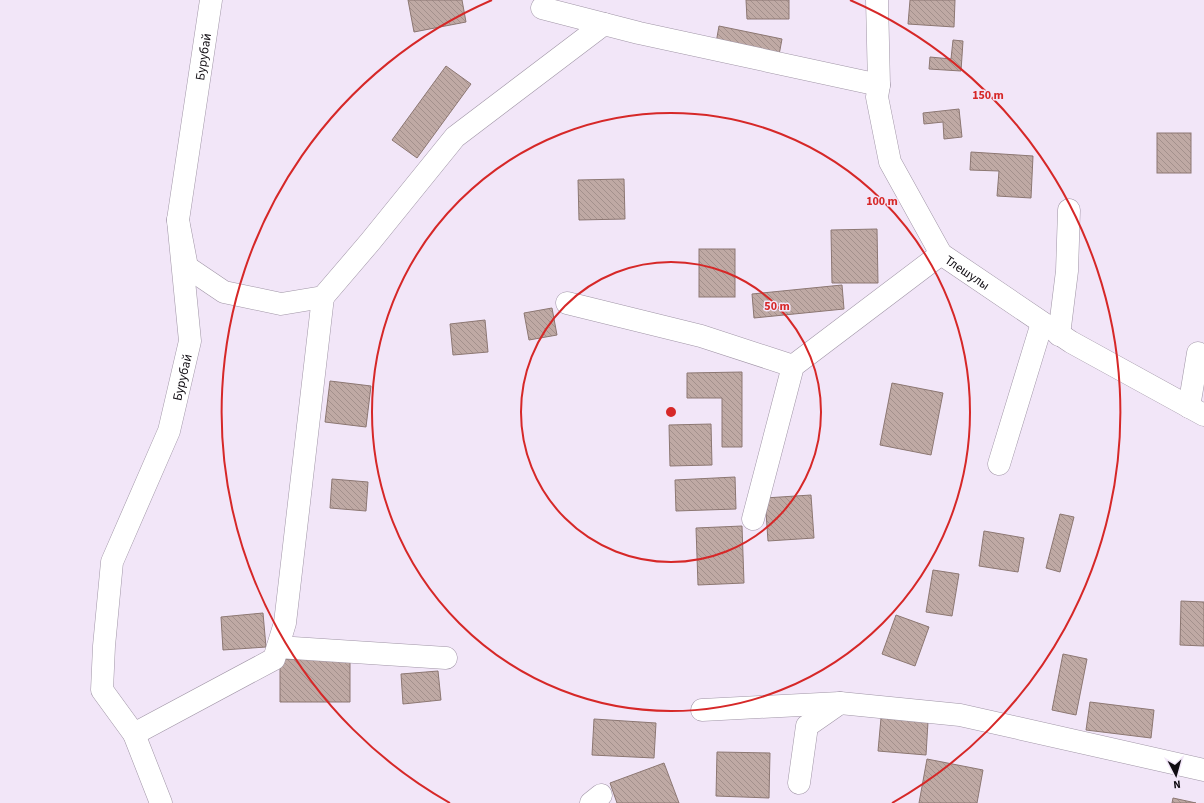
<svg xmlns="http://www.w3.org/2000/svg" width="1204" height="803" viewBox="0 0 1204 803" font-family="'Source Sans 3',sans-serif">
	<style>
		.building { fill: url(#building-back-hatch); stroke: #8c7772 }
		.lines { fill: none; stroke-linecap: round; stroke-linejoin: round }
		.minor-casing { stroke: #a095a6; stroke-width: 23 }
		.minor { stroke: #fff; stroke-width: 22 }
		.ring { fill: none; stroke: #d62828; stroke-width: 2 }
		.labels { text-anchor: middle; stroke-width: 3; stroke-linejoin: round; paint-order: stroke }
		.street-label { font-size: 13px; fill: #100c12; stroke: #f2e6f8 }
		.centre { fill: #d62828; stroke: #f2e6f8; stroke-width: 2 }
		.ring-label { font-size: 12px; text-anchor: middle; font-weight: bold; fill: #d62828; stroke: #f2e6f8; stroke-width: 3; stroke-linejoin: round; paint-order: stroke }
	</style>
	<defs>
		<pattern id="building-back-hatch" width="6" height="6" patternUnits="userSpaceOnUse"><rect width="6" height="6" fill="#bfa9a4"/><path d="M-1 5l2 2M0 0l6 6M5-1l2 2" fill="none" stroke="#a3908c"/></pattern>
	</defs>
	<rect width="100%" height="100%" fill="#f2e6f8"/>
	<!-- building -->
	<g class="building">
		<polygon points="408,0 462,0 466,22 414,32"/>
		<polygon points="746,0 789,0 789,19 747,19"/>
		<polygon points="910,0 955,0 954,27 908,24"/>
		<polygon points="719,26 782,39 779,55 716,43"/>
		<polygon points="953,40 963,41 961,71 929,69 930,57 951,59"/>
		<polygon points="446,66 471,84 417,158 392,140"/>
		<polygon points="959,109 962,137 944,139 943,122 924,124 923,113"/>
		<rect x="1157" y="133" width="34" height="40"/>
		<polygon points="971,152 1033,156 1031,198 997,196 999,171 970,170"/>
		<polygon points="624,179 625,219 579,220 578,180"/>
		<polygon points="877,229 878,283 832,283 831,230"/>
		<rect x="699" y="249" width="36" height="48"/>
		<polygon points="842,285 844,309 754,318 752,294"/>
		<polygon points="552,308 557,335 529,340 524,313"/>
		<polygon points="485,320 488,352 453,355 450,324"/>
		<polygon points="742,372 742,447 722,447 722,398 687,398 687,373"/>
		<polygon points="330,381 371,386 366,427 325,422"/>
		<polygon points="892,383 943,393 931,455 880,445"/>
		<polygon points="711,424 712,465 670,466 669,425"/>
		<polygon points="735,477 736,509 676,511 675,480"/>
		<polygon points="332,479 368,482 366,511 330,508"/>
		<polygon points="811,495 814,538 768,541 765,498"/>
		<polygon points="1060,514 1074,517 1060,572 1046,568"/>
		<polygon points="742,526 744,583 698,585 696,528"/>
		<polygon points="984,531 1024,538 1018,572 979,566"/>
		<polygon points="933,570 959,574 952,616 926,612"/>
		<polygon points="1181,601 1204,602 1204,646 1180,645"/>
		<polygon points="263,613 266,647 223,650 221,617"/>
		<polygon points="896,615 929,627 915,666 882,654"/>
		<polygon points="1063,654 1087,659 1076,715 1052,710"/>
		<polygon points="280,659 350,660 350,702 280,702"/>
		<polygon points="438,671 441,700 403,704 401,674"/>
		<polygon points="1090,702 1154,710 1151,738 1086,730"/>
		<polygon points="881,718 928,722 926,755 878,751"/>
		<polygon points="594,719 656,723 654,758 592,755"/>
		<polygon points="717,752 770,753 769,798 716,796"/>
		<polygon points="927,759 983,770 977,803 919,803"/>
		<polygon points="664,763 679,803 617,803 610,783"/>
		<polygon points="1173,798 1196,803 1172,803"/>
	</g>
	<g class="lines">
		<!-- minor casing -->
		<g class="minor-casing">
			<g id="minor">
				<path id="s1" d="M877,0L879,85L877,97L890,162L941,254L1071,342L1204,415"/>
				<polyline points="542,8 604,24"/>
				<polyline points="178,220 187,267 224,292 281,304 323,297 370,242 455,137 604,24 639,33 879,85"/>
				<polyline points="567,303 701,336 793,366"/>
				<polyline points="1059,335 1067,271 1069,210"/>
				<polyline points="1189,407 1198,353"/>
				<polyline points="999,464 1042,323"/>
				<polyline points="753,519 793,366 941,254"/>
				<polyline points="278,647 446,658"/>
				<polyline points="702,710 840,703 960,715 1204,770"/>
				<polyline points="134,734 274,659 285,623 323,297"/>
				<polyline points="799,783 807,726 840,703"/>
				<path id="s2" d="M161,803L134,734L102,690L104,646L112,562L169,431L190,341L178,220L211,0"/>
				<polyline points="591,803 601,795"/>
			</g>
		</g>
		<!-- minor -->
		<use href="#minor" class="minor"/>
	</g>
	<!-- distance rings -->
	<g class="ring">
		<circle cx="671" cy="412" r="150"/>
		<circle cx="671" cy="412" r="299"/>
		<path d="M450 803A449 449 0 0 1 492 0M850 0A449 449 0 0 1 892 803"/>
	</g>
	<g class="labels">
		<!-- street labels -->
		<g class="street-label">
			<text dy="5" stroke="none"><textPath href="#s2" startOffset="779">Бурубай</textPath></text>
			<text dy="5" stroke="none"><textPath href="#s1" startOffset="301">Тлешулы</textPath></text>
			<text dy="5" stroke="none"><textPath href="#s2" startOffset="455">Бурубай</textPath></text>
		</g>
	</g>
	<circle cx="671" cy="412" r="6" class="centre"/>
	<g class="ring-label">
		<text x="988" y="99">150 m</text>
		<text x="882" y="205">100 m</text>
		<text x="777" y="310">50 m</text>
	</g>
	<!-- north arrow -->
	<g transform="translate(1176 775) rotate(174)" stroke="#f2e6f8" stroke-width="3" paint-order="stroke">
	<path d="M0-3L7 15L0 10L-7 15Z" fill="#100c12"/>
	<text y="-6" font-size="11" font-weight="bold" text-anchor="middle" fill="#100c12">N</text>
	</g>
</svg>
